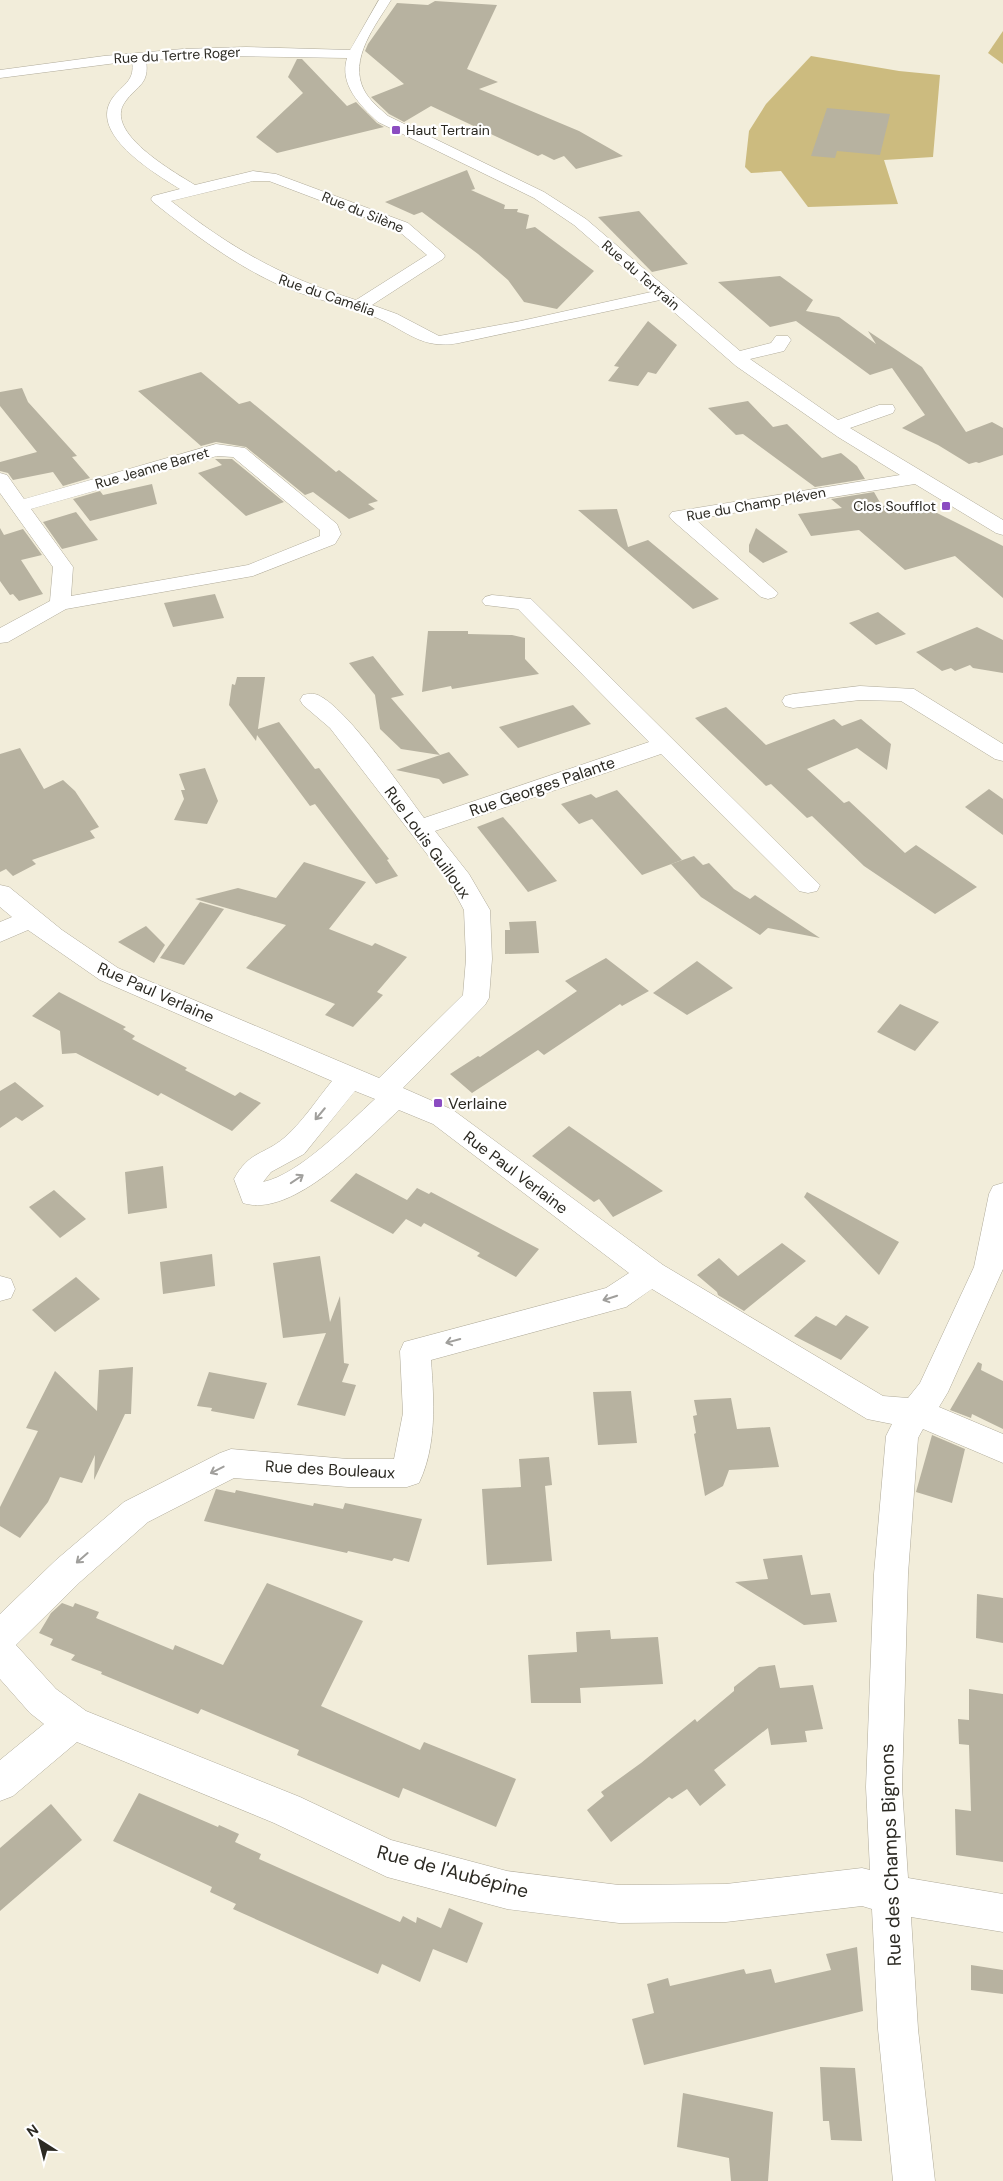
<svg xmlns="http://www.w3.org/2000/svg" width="1003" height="2181" viewBox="0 0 1003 2181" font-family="'DM Sans',sans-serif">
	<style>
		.green { fill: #ccbb7f }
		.building { fill: #b7b2a0 }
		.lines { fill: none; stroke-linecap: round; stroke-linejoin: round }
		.minor-casing { stroke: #b0ab9a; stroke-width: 1 }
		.minor { fill: #fff; fill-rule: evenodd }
		.oneway { stroke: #a09f9c }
		.poi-dot { fill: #8b4cc1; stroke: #fff; stroke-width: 2 }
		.labels { text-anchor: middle; stroke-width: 4.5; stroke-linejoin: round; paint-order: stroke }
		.far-street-label { font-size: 14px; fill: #2c2a23; stroke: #fff }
		.far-poi-label { font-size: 14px; fill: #2c2a23; stroke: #fff; text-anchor: start }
		.street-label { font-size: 16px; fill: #2c2a23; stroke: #fff }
		.poi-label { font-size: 16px; fill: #2c2a23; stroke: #fff; text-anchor: start }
		.near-street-label { font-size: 19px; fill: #2c2a23; stroke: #fff }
	</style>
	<rect width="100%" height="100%" fill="#f2edda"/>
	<!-- green -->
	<g class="green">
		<polygon points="1003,31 1003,64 988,53"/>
		<polygon points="811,56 899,71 940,75 933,157 884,160 898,204 808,207 781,171 751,173 745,167 749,131 766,104"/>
	</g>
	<!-- building -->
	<g class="building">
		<polygon points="435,1 497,5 467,69 498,82 479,89 579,131 623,156 576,169 564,156 554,160 542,154 538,156 431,106 404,122 389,114 371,97 404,84 365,51 368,44 397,3 428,5"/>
		<polygon points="297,59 302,59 347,106 356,102 377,123 384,127 277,153 256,137 303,93 288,77"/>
		<polygon points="827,108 890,114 880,155 837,151 835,158 811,156"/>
		<polygon points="467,170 475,189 471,190 505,205 504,209 518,209 517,212 529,215 526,229 535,227 594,271 557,309 524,302 508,280 478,254 422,212 414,215 385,202"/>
		<polygon points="639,211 688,264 652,272 598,217"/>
		<polygon points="780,276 813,300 806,311 839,317 876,344 868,331 922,367 966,432 992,422 1003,428 1003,455 979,463 976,462 969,464 938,445 902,428 925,415 892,368 870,375 796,321 770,327 718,282"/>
		<polygon points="648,321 677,345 656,374 648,372 638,386 608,381 619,367 614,366"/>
		<polygon points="201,372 239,404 250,401 336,472 339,470 378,501 368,504 375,509 349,519 313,492 305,495 246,447 216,442 201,446 138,391"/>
		<polygon points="22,388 28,402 77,456 72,457 90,478 63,486 53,472 13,480 8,473 0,471 0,462 37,452 0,406 0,392"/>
		<polygon points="748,401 773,427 787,424 822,458 841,453 857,466 865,479 815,487 743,434 736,435 708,408"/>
		<polygon points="215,459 232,459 284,502 246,516 198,473 222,465"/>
		<polygon points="152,484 157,504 90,521 73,499 100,491 103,495"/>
		<polygon points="874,492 882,506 895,504 901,514 918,506 928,511 931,510 1003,546 1003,598 955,556 905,570 859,530 811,536 798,514 842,508 831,499"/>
		<polygon points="617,509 628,547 648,540 719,599 693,609 578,510"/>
		<polygon points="76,512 98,540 62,549 43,522"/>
		<polygon points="0,528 4,535 23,529 42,555 21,560 43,594 19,601 13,594 10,595 0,581"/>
		<polygon points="756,528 788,552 763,563 749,552 749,545"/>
		<polygon points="215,594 224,618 173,627 164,603"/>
		<polygon points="878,612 906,634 876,645 849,623"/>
		<polygon points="977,627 1003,640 1003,673 973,668 970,665 955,671 951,668 942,671 916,652"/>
		<polygon points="428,631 468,631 468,634 512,635 525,638 525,659 539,674 452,689 451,686 422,692"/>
		<polygon points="373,656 404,695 391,698 440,755 401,749 380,729 375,695 349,663"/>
		<polygon points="237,677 265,677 258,729 279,722 315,769 319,768 389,859 387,860 398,876 376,884 315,804 310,806 257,735 256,741 229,705 232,684 235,685"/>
		<polygon points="573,705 591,724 518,748 499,727"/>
		<polygon points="726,707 766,745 834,719 842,726 861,719 891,744 887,770 857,748 807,769 844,803 849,801 905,853 916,845 977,887 935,914 864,866 812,816 807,818 771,784 766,786 695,718"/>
		<polygon points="20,748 44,789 63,780 75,791 99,827 90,831 95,838 32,860 36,864 13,876 6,869 0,872 0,754"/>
		<polygon points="449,752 469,775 443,784 439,779 396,770"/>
		<polygon points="205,768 218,801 207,824 174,820 184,799 181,790 185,790 179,774"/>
		<polygon points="989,789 1003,799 1003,835 965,807"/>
		<polygon points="617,790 682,860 642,875 592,819 579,824 561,804 591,794 596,798"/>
		<polygon points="503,817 511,826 557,881 528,892 477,827"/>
		<polygon points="694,856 703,865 709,863 734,889 750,899 755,895 820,938 768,928 760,935 701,897 671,864"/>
		<polygon points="304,862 366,882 329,929 372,946 375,943 407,957 377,992 383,995 353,1027 325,1015 335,1004 246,968 286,925 195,899 238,888 276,898"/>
		<polygon points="200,902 224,909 184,965 160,958"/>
		<polygon points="536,921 539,953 505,954 505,930 510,930 509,922"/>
		<polygon points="146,926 165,945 154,963 118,942"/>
		<polygon points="606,958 649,991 622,1006 620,1004 544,1055 538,1050 472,1093 450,1074 478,1056 480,1057 577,991 565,981"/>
		<polygon points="697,961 733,988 687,1015 653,993"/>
		<polygon points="59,992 126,1027 123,1029 135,1036 132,1039 187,1068 185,1070 235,1096 240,1092 261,1103 232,1131 161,1093 158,1096 76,1053 62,1054 60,1031 32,1016"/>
		<polygon points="900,1004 939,1022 915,1051 877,1032"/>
		<polygon points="15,1082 44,1106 22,1121 16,1117 0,1128 0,1091"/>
		<polygon points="569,1126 663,1191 613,1217 599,1199 594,1202 532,1156"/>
		<polygon points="163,1166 167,1208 128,1214 125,1172"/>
		<polygon points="356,1173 407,1200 417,1188 429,1194 431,1192 539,1249 516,1277 477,1256 480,1253 424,1223 421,1227 406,1219 393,1234 330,1201"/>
		<polygon points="54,1190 86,1219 60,1238 29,1207"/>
		<polygon points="807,1192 899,1242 879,1275 804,1197"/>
		<polygon points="782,1243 806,1261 744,1311 718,1295 717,1292 697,1275 719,1258 738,1276"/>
		<polygon points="212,1254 215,1286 163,1294 160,1262"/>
		<polygon points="320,1256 330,1322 340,1296 344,1363 349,1364 342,1382 356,1385 345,1416 297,1405 326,1333 283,1338 273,1263"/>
		<polygon points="76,1277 100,1299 55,1332 32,1310"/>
		<polygon points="846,1315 869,1327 841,1360 794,1336 816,1316 836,1326"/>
		<polygon points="978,1362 982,1364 981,1370 1003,1381 1003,1429 972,1414 971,1418 950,1410"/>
		<polygon points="133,1367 131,1414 125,1414 94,1480 95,1455 82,1483 60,1477 48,1502 20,1538 0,1526 0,1507 38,1431 26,1428 55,1371 97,1411 99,1370"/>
		<polygon points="209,1372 267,1383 254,1419 211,1411 212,1408 197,1406"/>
		<polygon points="631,1391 637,1443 598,1445 593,1392"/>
		<polygon points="731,1398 737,1429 770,1427 779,1467 729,1470 723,1486 705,1496 694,1434 696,1433 693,1416 697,1415 694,1400"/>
		<polygon points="932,1435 965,1449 952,1503 916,1492"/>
		<polygon points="549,1457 552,1485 545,1486 552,1561 487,1565 482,1489 521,1487 519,1459"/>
		<polygon points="216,1489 235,1493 236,1490 313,1506 314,1503 343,1509 345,1503 422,1519 409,1562 394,1558 392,1561 348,1551 347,1553 204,1521"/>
		<polygon points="802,1555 811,1595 830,1593 837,1622 804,1625 735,1582 768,1579 763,1559"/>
		<polygon points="267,1583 363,1621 321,1706 420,1750 424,1742 516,1779 496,1827 403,1788 399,1798 297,1755 299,1750 201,1709 198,1714 101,1674 102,1672 71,1660 75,1655 50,1645 53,1639 39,1633 51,1613 62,1603 73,1607 75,1603 99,1612 96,1618 173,1650 175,1645 223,1665"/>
		<polygon points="977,1594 1003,1598 1003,1643 976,1638"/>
		<polygon points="610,1630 611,1639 658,1637 663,1684 580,1688 581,1703 531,1703 528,1655 577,1652 576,1632"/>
		<polygon points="775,1665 780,1688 813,1685 823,1729 805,1731 807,1742 771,1745 768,1728 714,1770 726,1785 700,1806 687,1789 672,1799 669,1797 611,1842 587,1810 604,1796 601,1792 641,1763 695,1719 697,1722 734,1691 734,1687 759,1667"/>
		<polygon points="969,1689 1003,1694 1003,1862 956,1855 955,1809 971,1811 969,1745 959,1744 958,1719 969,1720"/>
		<polygon points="139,1793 218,1827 219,1825 239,1834 235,1842 261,1854 259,1859 400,1922 403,1916 416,1923 417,1917 441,1928 449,1908 483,1923 467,1963 433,1949 420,1982 382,1964 378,1974 233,1909 236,1904 210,1892 212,1887 113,1841"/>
		<polygon points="51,1804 82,1840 0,1911 0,1848"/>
		<polygon points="857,1947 863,2011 644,2065 632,2019 654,2013 647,1984 668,1978 670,1986 744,1969 746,1974 771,1969 775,1983 831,1970 826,1954"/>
		<polygon points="971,1965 1003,1970 1003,1994 971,1990"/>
		<polygon points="820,2067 855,2068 862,2141 831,2140 829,2121 823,2121"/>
		<polygon points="683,2093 773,2112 768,2181 731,2181 729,2158 677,2147"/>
	</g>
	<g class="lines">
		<!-- minor casing -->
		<g class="minor-casing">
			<g id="minor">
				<path d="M379,0H391C376,25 348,59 364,90C370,101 379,108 388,116L544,192L586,219L740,351L771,343L776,336H788L791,340L784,351L750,359L838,420L879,405H893L895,409L893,413L850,428L1003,520V535L996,533L915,484L695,519L778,593L775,597L768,599L761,597L672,520L669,516L672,512L900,475L838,437L736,366L660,300L459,343C421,350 408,331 375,317C343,305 309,298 277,284C232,263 192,233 153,202L151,199L153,196L180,189C154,173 85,132 114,96C125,83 135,80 132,61L0,78V70L104,56L183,49L246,47L350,50ZM227,56L347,58C339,85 360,105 378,122L534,198L574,225L651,292L521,321L439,336L397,314L372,305L443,259L445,256L443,253L408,223L276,174L253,171L195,185C174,172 103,132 125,102C137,85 150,85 146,60ZM253,181H269L396,229L427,255L356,300C282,277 232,249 171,201Z"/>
				<path d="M216,444L245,448L337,524L341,534L335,544L253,576L66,609L8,642L0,643V628L50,601L53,567L0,493V473L7,475L24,499ZM217,456L233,457L320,530V536L248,565L71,596L73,567L31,509Z"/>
				<path d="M492,595L531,599L820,885L817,891L808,893L799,891L661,754L435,831L469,874L490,910L492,959L489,998L485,1005L403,1088L453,1110L663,1265L883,1396L908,1398L920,1383L974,1267L989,1194L993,1186L1003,1183V1269L948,1392L939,1407L1003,1434V1463L923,1429L918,1438L908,1574L902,1787L908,1878L1003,1894V1932L911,1917L918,2029L935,2181H893L878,2029L872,1909L862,1906L726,1922L619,1923L507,1909L387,1877L274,1823L77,1742L13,1796L0,1801V1760L44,1724L30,1713L0,1679V1614L56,1560L124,1502L220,1453L231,1449L348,1459H394L403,1413L400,1351L404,1342L606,1288L629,1273L433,1124L399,1110C365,1141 293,1219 243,1203L234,1179C249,1151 264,1155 284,1138C301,1124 318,1098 332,1081L100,980L28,930L0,942V922L12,917L0,907V885L9,887L62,930L118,968L379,1078L463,995L466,959L464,910L450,884L330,728L303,705L300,700L303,695C308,694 313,693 318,695C347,708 403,790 424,818L649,742L518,609L485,605L482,601L485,597ZM355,1091L375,1099C346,1125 300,1174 263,1182L271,1172L304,1154ZM652,1289L867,1419L892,1424L886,1436L874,1574L866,1787L870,1870L862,1868L726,1884L619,1885L507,1871L391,1840L300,1797L86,1711L56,1689L16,1645L80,1582L148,1522L234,1478L348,1487H407L419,1483C437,1445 434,1401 431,1360L615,1310L626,1307Z"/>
				<polygon points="860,686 914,689 1003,744 1003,761 995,759 901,701 860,700 793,708 785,706 782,701 785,696 793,694"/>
				<polygon points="0,1276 11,1279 15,1289 11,1298 0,1301"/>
			</g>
		</g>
		<!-- minor -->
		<use href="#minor" class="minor"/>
	</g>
	<!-- one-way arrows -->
	<defs><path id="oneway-shaft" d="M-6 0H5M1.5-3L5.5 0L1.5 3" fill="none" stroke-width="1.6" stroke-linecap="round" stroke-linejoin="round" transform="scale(1.25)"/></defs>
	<g class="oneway">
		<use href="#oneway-shaft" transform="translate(320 1114) rotate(130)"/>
		<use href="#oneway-shaft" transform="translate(297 1179) rotate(-34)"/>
		<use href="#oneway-shaft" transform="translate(610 1298) rotate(162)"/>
		<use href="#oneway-shaft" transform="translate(453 1341) rotate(165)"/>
		<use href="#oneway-shaft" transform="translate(217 1470) rotate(153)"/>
		<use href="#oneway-shaft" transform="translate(82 1558) rotate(139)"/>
	</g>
	<!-- markers -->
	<g class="poi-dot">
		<rect x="391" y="125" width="10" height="10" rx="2.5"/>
		<rect x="941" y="501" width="10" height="10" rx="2.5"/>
		<rect x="433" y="1098" width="10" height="10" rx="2.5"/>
	</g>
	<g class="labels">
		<!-- far-street labels -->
		<g class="far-street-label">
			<text transform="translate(177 55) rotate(-3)" y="5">Rue du Tertre Roger</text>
			<text transform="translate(363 212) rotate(22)" y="5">Rue du Silène</text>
			<text transform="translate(641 275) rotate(41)" y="5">Rue du Tertrain</text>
			<text transform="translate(327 295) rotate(19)" y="5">Rue du Camélia</text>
			<text transform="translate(152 468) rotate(-16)" y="5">Rue Jeanne Barret</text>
			<text transform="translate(756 504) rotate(-10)" y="5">Rue du Champ Pléven</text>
		</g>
		<!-- far-poi labels -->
		<g class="far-poi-label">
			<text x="406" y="135">Haut Tertrain</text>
			<text x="936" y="511" text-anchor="end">Clos Soufflot</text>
		</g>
		<!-- street labels -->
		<g class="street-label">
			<text transform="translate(542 786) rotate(-19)" y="6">Rue Georges Palante</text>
			<text transform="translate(428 842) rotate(54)" y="6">Rue Louis Guilloux</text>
			<text transform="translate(156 992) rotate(24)" y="6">Rue Paul Verlaine</text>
			<text transform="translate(516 1172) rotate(37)" y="6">Rue Paul Verlaine</text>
			<text transform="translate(330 1469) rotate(3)" y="6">Rue des Bouleaux</text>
		</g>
		<!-- poi labels -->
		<g class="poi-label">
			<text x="448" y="1109">Verlaine</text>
		</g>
		<!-- near-street labels -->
		<g class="near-street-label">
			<text transform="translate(890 1855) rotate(-92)" y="7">Rue des Champs Bignons</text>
			<text transform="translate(453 1871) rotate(15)" y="7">Rue de l'Aubépine</text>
		</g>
	</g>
	<!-- north arrow -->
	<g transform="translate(40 2141) rotate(324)" stroke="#ffffff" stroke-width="4" paint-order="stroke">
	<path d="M0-4L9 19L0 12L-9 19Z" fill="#2c2a23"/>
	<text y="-8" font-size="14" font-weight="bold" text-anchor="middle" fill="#2c2a23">N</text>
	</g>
</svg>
